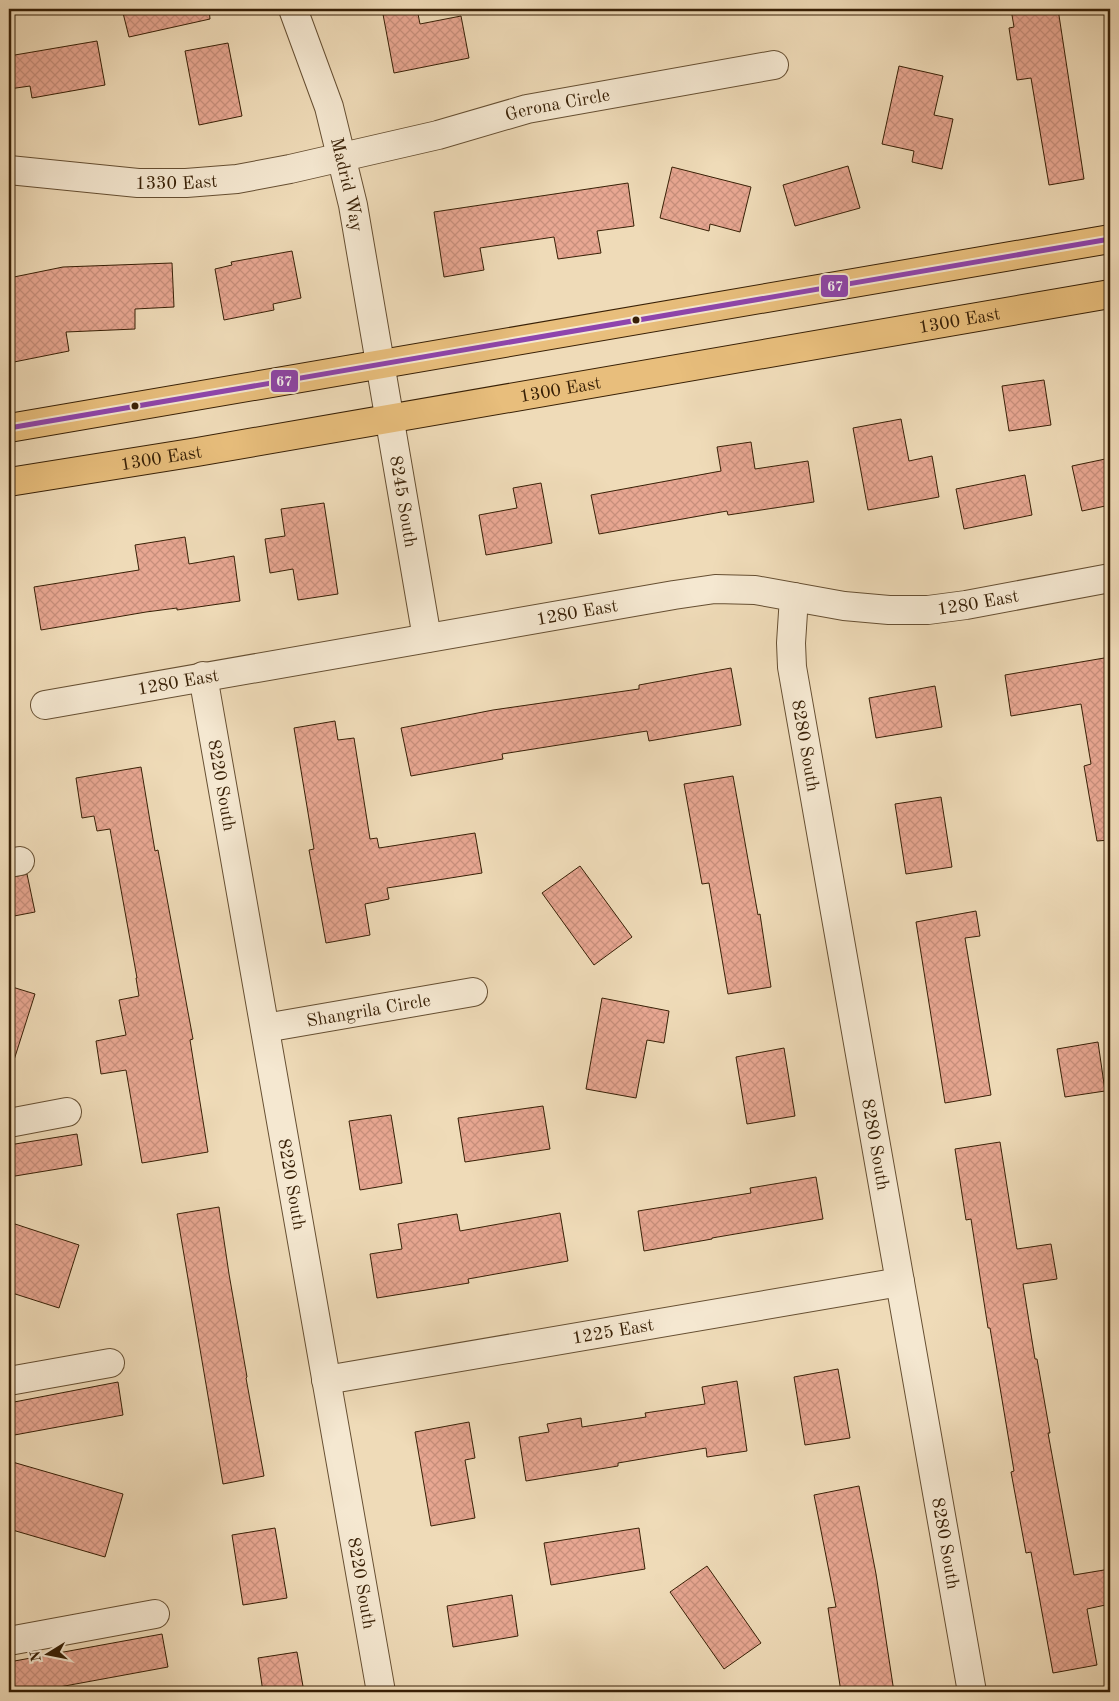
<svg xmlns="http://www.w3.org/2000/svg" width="1119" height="1701" viewBox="0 0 1119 1701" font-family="'Old Standard TT',serif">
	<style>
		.building { fill: url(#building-cross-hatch); stroke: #382006 }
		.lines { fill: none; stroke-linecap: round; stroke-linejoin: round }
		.minor-casing { stroke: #664f32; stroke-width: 30 }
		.major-casing { stroke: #382006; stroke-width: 30 }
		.minor { stroke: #f5e8d1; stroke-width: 28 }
		.major { stroke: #e8be7c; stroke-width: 28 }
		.bus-1-casing { stroke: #f5e8d1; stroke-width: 9 }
		.bus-1 { stroke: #8e44ad; stroke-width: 5 }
		.bus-dot { fill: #382006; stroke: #f5e8d1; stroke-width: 2 }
		.labels { text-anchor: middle; stroke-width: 4; stroke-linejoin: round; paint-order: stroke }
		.street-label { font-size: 18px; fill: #382006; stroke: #f5e8d1 }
		.line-badge { stroke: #f5e8d1; stroke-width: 2 }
		.badge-label { font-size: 14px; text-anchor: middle; font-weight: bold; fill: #fff }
	</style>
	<defs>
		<pattern id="building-cross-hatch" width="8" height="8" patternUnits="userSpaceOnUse" patternTransform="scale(1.25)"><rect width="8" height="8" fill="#e8a792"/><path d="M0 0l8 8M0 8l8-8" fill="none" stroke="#c88f7c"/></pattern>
	</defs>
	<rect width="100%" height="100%" fill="#efdbb8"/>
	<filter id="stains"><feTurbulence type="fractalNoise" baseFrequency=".004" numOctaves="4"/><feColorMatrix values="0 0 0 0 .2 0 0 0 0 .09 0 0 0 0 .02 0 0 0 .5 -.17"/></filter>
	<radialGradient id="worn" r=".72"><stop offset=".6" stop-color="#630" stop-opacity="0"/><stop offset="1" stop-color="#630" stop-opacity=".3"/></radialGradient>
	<!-- building -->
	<g class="building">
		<polygon points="122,9 209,9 210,19 129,37"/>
		<polygon points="382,9 417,9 420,24 461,16 469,58 394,73"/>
		<polygon points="1011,9 1058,9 1084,179 1049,185 1031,78 1017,80 1009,28 1014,27"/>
		<polygon points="97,41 105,85 32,98 30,86 9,89 9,56"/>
		<polygon points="228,43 242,116 199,125 185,51"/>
		<polygon points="899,66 943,76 934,115 953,119 942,169 912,162 914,151 882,144"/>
		<polygon points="848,166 860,208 795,226 783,185"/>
		<polygon points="672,167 751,187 740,232 710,224 709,231 660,218"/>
		<polygon points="628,183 634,226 597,231 601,253 558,259 554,237 480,248 484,270 444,277 434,212"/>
		<polygon points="292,251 301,298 273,304 274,310 224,320 215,269 232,265 231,262"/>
		<polygon points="172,263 174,307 135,309 135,329 66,332 69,351 9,363 9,278 63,267"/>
		<polygon points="1044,380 1051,425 1009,431 1002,386"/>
		<polygon points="901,419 909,461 932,456 939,497 868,510 853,428"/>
		<polygon points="751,442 755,469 808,461 814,502 728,515 727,511 599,534 591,495 721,471 717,447"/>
		<polygon points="1110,458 1110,505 1082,511 1072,466"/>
		<polygon points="1025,475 1032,515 964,529 956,489"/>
		<polygon points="541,483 552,543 486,555 479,515 517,508 513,488"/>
		<polygon points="324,503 338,594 298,600 293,569 270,573 265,539 285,536 281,509"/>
		<polygon points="185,537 189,564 234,556 240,601 177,610 177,608 146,612 41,630 34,587 139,570 135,545"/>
		<polygon points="1110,657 1110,840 1097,841 1084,766 1091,764 1081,704 1011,716 1005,675"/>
		<polygon points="731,668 741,725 649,741 647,731 502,754 503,759 411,776 401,728 493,710 639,689 639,685"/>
		<polygon points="935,686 942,727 876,738 869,698"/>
		<polygon points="335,721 338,740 354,738 370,839 377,838 379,848 475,833 482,873 387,888 389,899 365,904 370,935 326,943 309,850 314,849 294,728"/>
		<polygon points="141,767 155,851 158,850 193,1039 190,1040 208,1152 142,1163 126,1070 101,1074 96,1041 126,1035 119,1000 139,996 136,978 137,978 110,829 97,831 94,816 82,818 76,778"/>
		<polygon points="733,776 758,915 760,914 771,987 728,994 709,883 702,884 684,784"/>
		<polygon points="941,797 952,867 906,874 895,804"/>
		<polygon points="580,866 632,937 594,965 542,893"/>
		<polygon points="27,874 35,912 9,917 9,878"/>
		<polygon points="976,911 980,936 965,938 991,1095 945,1103 916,922"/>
		<polygon points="9,986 35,994 14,1060 9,1060"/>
		<polygon points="602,998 669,1011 664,1043 647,1040 636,1098 586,1089"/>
		<polygon points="1098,1042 1105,1091 1065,1097 1057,1049"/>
		<polygon points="784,1048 795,1116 747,1124 736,1057"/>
		<polygon points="543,1106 550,1149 465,1162 458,1118"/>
		<polygon points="391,1115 402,1183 360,1190 349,1121"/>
		<polygon points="77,1134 82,1165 9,1177 9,1145"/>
		<polygon points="1000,1142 1017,1249 1051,1244 1057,1279 1023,1284 1035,1359 1037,1359 1050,1433 1048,1433 1074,1575 1110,1569 1110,1604 1087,1609 1097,1665 1053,1673 1031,1552 1026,1553 1011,1472 1014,1471 990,1328 988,1328 971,1219 966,1220 955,1149"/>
		<polygon points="816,1177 823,1219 712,1238 712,1239 644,1251 638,1211 751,1193 750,1188"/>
		<polygon points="219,1207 229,1274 247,1377 246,1378 264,1476 223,1484 177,1214"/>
		<polygon points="560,1213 568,1261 468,1279 469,1283 377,1298 370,1254 402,1249 398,1224 457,1214 460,1231"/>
		<polygon points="9,1222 79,1245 59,1308 9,1292"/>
		<polygon points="838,1369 850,1438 805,1445 794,1377"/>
		<polygon points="737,1381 747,1451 707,1457 706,1448 618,1463 618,1466 526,1481 519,1437 549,1432 547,1424 581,1418 582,1427 646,1417 645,1413 705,1404 702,1387"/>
		<polygon points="118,1382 123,1415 9,1436 9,1403"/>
		<polygon points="469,1422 475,1458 465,1460 475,1518 431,1526 415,1432"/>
		<polygon points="9,1461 123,1494 105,1557 9,1529"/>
		<polygon points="859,1486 876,1574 894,1692 841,1692 828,1608 836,1607 814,1495"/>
		<polygon points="275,1528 287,1598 243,1605 232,1535"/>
		<polygon points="639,1528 645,1569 551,1585 544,1543"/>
		<polygon points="707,1566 761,1643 724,1669 670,1592"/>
		<polygon points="512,1595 518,1636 453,1647 447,1606"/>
		<polygon points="162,1634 168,1667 32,1692 9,1692 9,1662"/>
		<polygon points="297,1652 304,1692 263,1692 258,1658"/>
	</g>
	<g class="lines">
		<!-- minor casing -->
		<g class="minor-casing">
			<g id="minor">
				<path id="s1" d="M293,9L329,107L353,205L427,638"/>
				<path id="s2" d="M9,170L138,183H186L237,179L290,169L438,135L527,109L774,65"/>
				<path id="s3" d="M794,597L791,643L792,667L972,1692"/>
				<path id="s4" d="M203,676L381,1692"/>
				<path id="s5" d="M45,705L674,595L715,589L755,590L844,606L889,610H928L966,605L1110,578"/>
				<polyline points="9,863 20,861"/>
				<path id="s6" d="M265,1028L473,992"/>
				<polyline points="9,1123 67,1112"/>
				<path id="s7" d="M326,1380L900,1282"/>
				<polyline points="9,1381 110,1363"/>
				<polyline points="9,1641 155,1614"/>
			</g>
		</g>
		<!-- major casing -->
		<g class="major-casing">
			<g id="major">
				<polyline points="9,428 1110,239"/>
				<path id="s8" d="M9,482L197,452L1110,294"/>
			</g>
		</g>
		<!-- minor -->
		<use href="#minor" class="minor"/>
		<!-- major -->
		<use href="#major" class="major"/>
		<!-- bus-1 casing -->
		<g class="bus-1-casing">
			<polyline id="bus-1" points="9,428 1110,239"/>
		</g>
		<!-- bus-1 -->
		<use href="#bus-1" class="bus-1"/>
	</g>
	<!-- markers -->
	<g class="bus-dot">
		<circle cx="636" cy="320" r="4.5"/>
		<circle cx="135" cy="406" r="4.5"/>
	</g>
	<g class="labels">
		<!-- street labels -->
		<g class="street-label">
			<text dy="6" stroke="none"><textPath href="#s2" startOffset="558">Gerona Circle</textPath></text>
			<text dy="6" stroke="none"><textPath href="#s2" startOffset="168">1330 East</textPath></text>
			<text dy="6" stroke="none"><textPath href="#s1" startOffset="184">Madrid Way</textPath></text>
			<text dy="6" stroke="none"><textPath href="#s8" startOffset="964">1300 East</textPath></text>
			<text dy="6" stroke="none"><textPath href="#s8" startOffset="559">1300 East</textPath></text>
			<text dy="6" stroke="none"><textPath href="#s8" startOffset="154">1300 East</textPath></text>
			<text dy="6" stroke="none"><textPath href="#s1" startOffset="506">8245 South</textPath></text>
			<text dy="6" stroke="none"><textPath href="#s5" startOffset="945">1280 East</textPath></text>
			<text dy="6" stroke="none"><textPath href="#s5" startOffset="540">1280 East</textPath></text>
			<text dy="6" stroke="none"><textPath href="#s5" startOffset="135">1280 East</textPath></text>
			<text dy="6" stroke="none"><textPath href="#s3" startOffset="150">8280 South</textPath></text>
			<text dy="6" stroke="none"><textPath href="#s4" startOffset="111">8220 South</textPath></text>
			<text dy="6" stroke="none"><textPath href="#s6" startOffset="105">Shangrila Circle</textPath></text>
			<text dy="6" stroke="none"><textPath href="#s3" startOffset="555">8280 South</textPath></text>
			<text dy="6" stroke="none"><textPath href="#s4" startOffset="516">8220 South</textPath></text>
			<text dy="6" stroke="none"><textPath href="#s7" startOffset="291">1225 East</textPath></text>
			<text dy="6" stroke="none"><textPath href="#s3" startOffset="960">8280 South</textPath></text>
			<text dy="6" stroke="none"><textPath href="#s4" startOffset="921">8220 South</textPath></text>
		</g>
	</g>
	<g class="line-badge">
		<rect x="820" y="274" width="29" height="24" rx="5" fill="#8e44ad"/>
		<rect x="270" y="369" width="29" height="24" rx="5" fill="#8e44ad"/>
	</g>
	<g class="badge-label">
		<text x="835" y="291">67</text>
		<text x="284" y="386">67</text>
	</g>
	<!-- margin -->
	<rect width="1119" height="1701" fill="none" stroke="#efdbb8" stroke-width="30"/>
	<rect x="10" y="10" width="1099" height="1681" fill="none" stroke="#382006" stroke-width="2.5"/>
	<rect x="15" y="15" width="1089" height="1671" fill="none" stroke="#382006"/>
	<!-- north arrow -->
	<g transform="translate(48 1654) rotate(260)" stroke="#f5e8d1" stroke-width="4" paint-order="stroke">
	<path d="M0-4L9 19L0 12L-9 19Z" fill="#382006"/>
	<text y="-8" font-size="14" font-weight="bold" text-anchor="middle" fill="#382006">N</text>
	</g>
	<rect width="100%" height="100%" filter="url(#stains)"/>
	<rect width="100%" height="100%" fill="url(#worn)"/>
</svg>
